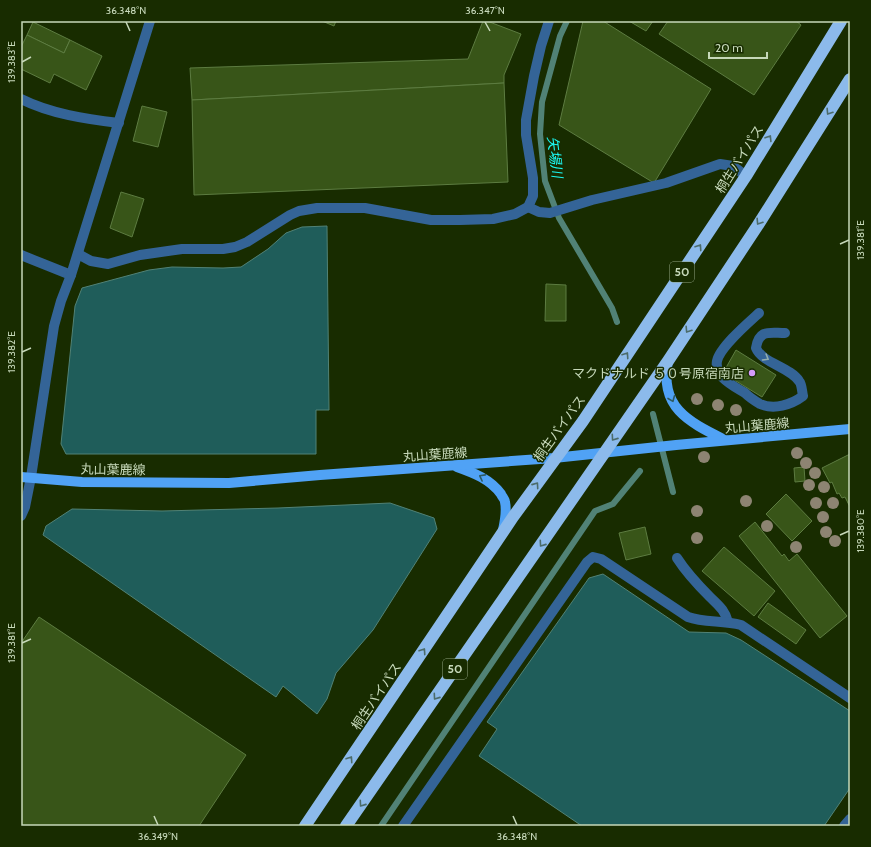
<svg xmlns="http://www.w3.org/2000/svg" width="871" height="847" viewBox="0 0 871 847" font-family="Cabin,'Noto Sans JP',sans-serif">
	<style>
		.water { fill: #1f5d5a; stroke: #518276 }
		.lines { fill: none; stroke-linecap: round; stroke-linejoin: round }
		.stream { stroke: #518276; stroke-width: 6 }
		.building { fill: #385518; stroke: #5d7c41 }
		.minor { stroke: #346497; stroke-width: 10 }
		.major { stroke: #50a2f5; stroke-width: 10 }
		.highway { stroke: #8cbaeb; stroke-width: 12 }
		.tree { fill: #8d8472 }
		.oneway { stroke: #4c6c6a }
		.oneway2 { stroke: #93afad }
		.oneway3 { stroke: #2e5b62 }
		.ticks { fill: none; stroke: #c6d8b9; stroke-width: 1.5 }
		.poi-dot { fill: #d59bfa; stroke: #182c00; stroke-width: 1.5 }
		.labels { text-anchor: middle; stroke-width: 3; stroke-linejoin: round; paint-order: stroke }
		.shield { fill: #182c00; stroke: #92a482; stroke-width: 1 }
		.shield-label { font-size: 12px; font-weight: bold; fill: #c6d8b9 }
		.street-label { font-size: 13px; fill: #c6d8b9; stroke: #182c00 }
		.poi-label { font-size: 13px; fill: #c6d8b9; stroke: #182c00; text-anchor: end }
		.water-label { font-size: 14px; font-style: italic; fill: #1cf7f1; stroke: #182c00 }
		.neatline { fill: none; stroke: #c6d8b9; stroke-width: 1.5 }
		.ticks-label { font-size: 10px; text-anchor: middle; fill: #c6d8b9 }
	</style>
	<rect width="100%" height="100%" fill="#182c00"/>
	<!-- water -->
	<g class="water">
		<polygon points="327,226 329,410 316,410 316,454 66,454 61,444 75,306 82,288 149,270 172,267 223,268 241,267 268,249 286,233 302,227"/>
		<polygon points="390,503 434,518 437,529 373,630 336,673 327,699 317,714 283,686 276,697 43,535 46,526 72,509 162,511 278,508"/>
		<polygon points="603,574 689,632 726,633 741,640 850,711 850,788 824,826 582,826 479,756 497,729 487,722 589,578"/>
	</g>
	<g class="lines">
		<!-- stream -->
		<g class="stream">
			<polyline points="567,21 560,36 542,102 540,134 545,181 559,218 612,308 617,322"/>
			<polyline points="653,414 673,492"/>
			<polyline points="381,826 595,511 613,504 640,471"/>
		</g>
	</g>
	<!-- building -->
	<g class="building">
		<polygon points="322,21 336,21 334,26"/>
		<polygon points="483,21 487,21 521,34 504,75 504,83 192,100 190,68 468,59"/>
		<polygon points="583,21 603,21 711,89 654,183 559,125"/>
		<polygon points="629,21 653,21 646,31"/>
		<polygon points="668,21 796,21 801,25 754,95 659,34"/>
		<polygon points="33,22 70,40 64,53 27,35"/>
		<polygon points="27,35 64,53 70,40 102,56 86,90 54,74 50,83 21,69 21,47"/>
		<polygon points="504,83 508,182 194,195 192,100"/>
		<polygon points="142,106 167,112 158,147 133,141"/>
		<polygon points="121,192 144,199 132,237 110,228"/>
		<polygon points="546,284 566,285 566,321 545,321"/>
		<polygon points="736,350 776,375 762,397 723,373"/>
		<polygon points="850,454 850,507 845,497 842,498 839,493 837,494 832,482 830,483 822,468"/>
		<polygon points="804,467 805,481 795,482 794,468"/>
		<polygon points="786,494 812,521 792,541 766,514"/>
		<polygon points="755,522 782,556 784,554 789,561 797,554 847,616 820,638 739,536"/>
		<polygon points="645,527 651,554 626,560 619,533"/>
		<polygon points="724,547 775,591 754,616 702,571"/>
		<polygon points="768,603 806,630 796,644 758,617"/>
		<polygon points="39,617 246,755 199,826 21,826 21,643"/>
	</g>
	<g class="lines">
		<!-- minor -->
		<g class="minor">
			<path d="M21,99C51,114 86,119 119,123"/>
			<polyline points="528,207 539,212 550,213 592,200 666,183 720,164 733,166 746,176"/>
			<polyline points="78,254 91,261 108,264 140,255 182,249 223,249 235,247 247,242 290,215 299,211 317,208 365,208 431,220 460,220 493,219 515,214 528,207 533,196 533,178 526,135 526,120 534,76 541,46 549,21"/>
			<polyline points="21,255 71,275"/>
			<path d="M759,313C748,323 720,347 717,361C714,377 734,386 745,393C749,397 755,401 760,404C774,410 791,405 803,396C802,392 802,384 799,381C790,367 762,363 756,348C759,329 769,333 785,333"/>
			<polyline points="21,516 25,507 31,477 54,326 61,301 71,275 150,21"/>
			<path d="M677,558C686,572 698,585 710,597C718,605 725,610 728,622"/>
			<path d="M403,826L587,562L593,557L601,559L688,617C704,623 723,620 741,625L850,698"/>
			<polyline points="844,826 850,819"/>
		</g>
		<!-- major -->
		<g class="major">
			<path d="M668,361C659,408 689,422 725,440"/>
			<path d="M457,467C474,473 490,479 501,494C502,497 505,499 505,502C507,511 505,521 503,530"/>
			<polyline points="21,477 82,482 229,483 320,475 554,458 676,445 850,429"/>
		</g>
		<!-- highway -->
		<g class="highway">
			<polyline points="305,826 513,517 583,421 746,176 841,21"/>
			<polyline points="346,826 668,361 758,225 850,79"/>
		</g>
	</g>
	<!-- trees -->
	<g class="tree">
		<circle cx="697" cy="399" r="6"/>
		<circle cx="718" cy="405" r="6"/>
		<circle cx="736" cy="410" r="6"/>
		<circle cx="797" cy="453" r="6"/>
		<circle cx="704" cy="457" r="6"/>
		<circle cx="806" cy="463" r="6"/>
		<circle cx="815" cy="473" r="6"/>
		<circle cx="809" cy="485" r="6"/>
		<circle cx="824" cy="487" r="6"/>
		<circle cx="746" cy="501" r="6"/>
		<circle cx="816" cy="503" r="6"/>
		<circle cx="833" cy="503" r="6"/>
		<circle cx="697" cy="511" r="6"/>
		<circle cx="823" cy="517" r="6"/>
		<circle cx="767" cy="526" r="6"/>
		<circle cx="826" cy="532" r="6"/>
		<circle cx="697" cy="538" r="6"/>
		<circle cx="835" cy="541" r="6"/>
		<circle cx="796" cy="547" r="6"/>
	</g>
	<!-- one-way arrows -->
	<defs><path id="oneway-chevron" d="M-2-3.5L2.5 0L-2 3.5" fill="none" stroke-width="1.6" stroke-linecap="round" stroke-linejoin="round"/></defs>
	<g class="oneway">
		<use href="#oneway-chevron" transform="translate(829 112) rotate(123)"/>
		<use href="#oneway-chevron" transform="translate(769 138) rotate(-58)"/>
		<use href="#oneway-chevron" transform="translate(759 222) rotate(123)"/>
		<use href="#oneway-chevron" transform="translate(699 247) rotate(-56)"/>
		<use href="#oneway-chevron" transform="translate(688 330) rotate(123)"/>
		<use href="#oneway-chevron" transform="translate(626 355) rotate(-56)"/>
		<use href="#oneway-chevron" transform="translate(614 438) rotate(125)"/>
		<use href="#oneway-chevron" transform="translate(536 485) rotate(-55)"/>
		<use href="#oneway-chevron" transform="translate(542 544) rotate(125)"/>
		<use href="#oneway-chevron" transform="translate(423 651) rotate(-56)"/>
		<use href="#oneway-chevron" transform="translate(436 697) rotate(125)"/>
		<use href="#oneway-chevron" transform="translate(350 759) rotate(-56)"/>
		<use href="#oneway-chevron" transform="translate(362 804) rotate(125)"/>
	</g>
	<use class="oneway2" href="#oneway-chevron" transform="translate(766 358) rotate(31)"/>
	<g class="oneway3">
		<use href="#oneway-chevron" transform="translate(672 399) rotate(68)"/>
		<use href="#oneway-chevron" transform="translate(482 477) rotate(-152)"/>
	</g>
	<!-- ticks -->
	<path class="ticks" d="M126,22L130,31M485,22L490,31M22,62L31,57M840,244L849,240M22,352L31,348M840,535L849,531M22,643L31,639M154,816L158,825M513,816L517,825"/>
	<!-- markers -->
	<circle class="poi-dot" cx="752" cy="373" r="4"/>
	<g class="labels">
		<!-- shield labels -->
		<g class="shield">
			<rect x="670" y="262" width="24" height="20" rx="3"/>
			<rect x="443" y="659" width="24" height="20" rx="3"/>
		</g>
		<g class="shield-label">
			<text x="682" y="276">50</text>
			<text x="455" y="673">50</text>
		</g>
		<!-- street labels -->
		<g class="street-label">
			<text transform="translate(739 159) rotate(-58)" y="5">桐生バイパス</text>
			<text transform="translate(757 425) rotate(-5)" y="5">丸山葉鹿線</text>
			<text transform="translate(559 428) rotate(-54)" y="5">桐生バイパス</text>
			<text transform="translate(435 454) rotate(-4)" y="5">丸山葉鹿線</text>
			<text transform="translate(113 469) rotate(1)" y="5">丸山葉鹿線</text>
			<text transform="translate(376 696) rotate(-56)" y="5">桐生バイパス</text>
		</g>
		<!-- poi labels -->
		<g class="poi-label">
			<text x="744" y="378">マクドナルド ５０号原宿南店</text>
		</g>
		<!-- water labels -->
		<g class="water-label">
			<text transform="translate(555 157) rotate(83)" y="5">矢場川</text>
		</g>
	</g>
	<!-- border -->
	<rect width="871" height="847" fill="none" stroke="#182c00" stroke-width="44"/>
	<!-- scale -->
	<path d="M709 52v6h58v-6" fill="none" stroke="#c6d8b9" stroke-width="2"/>
	<text x="715" y="52" font-size="12" fill="#c6d8b9" stroke="#182c00" stroke-width="3" paint-order="stroke">20 m</text>
	<rect x="22" y="22" width="827" height="803" class="neatline"/>
	<g class="ticks-label">
		<text x="126" y="14">36.348°N</text>
		<text x="485" y="14">36.347°N</text>
		<text transform="translate(11 62) rotate(-90)" y="4">139.383°E</text>
		<text transform="translate(860 240) rotate(-90)" y="4">139.381°E</text>
		<text transform="translate(11 352) rotate(-90)" y="4">139.382°E</text>
		<text transform="translate(860 531) rotate(-90)" y="4">139.380°E</text>
		<text transform="translate(11 643) rotate(-90)" y="4">139.381°E</text>
		<text x="158" y="840">36.349°N</text>
		<text x="517" y="840">36.348°N</text>
	</g>
</svg>
